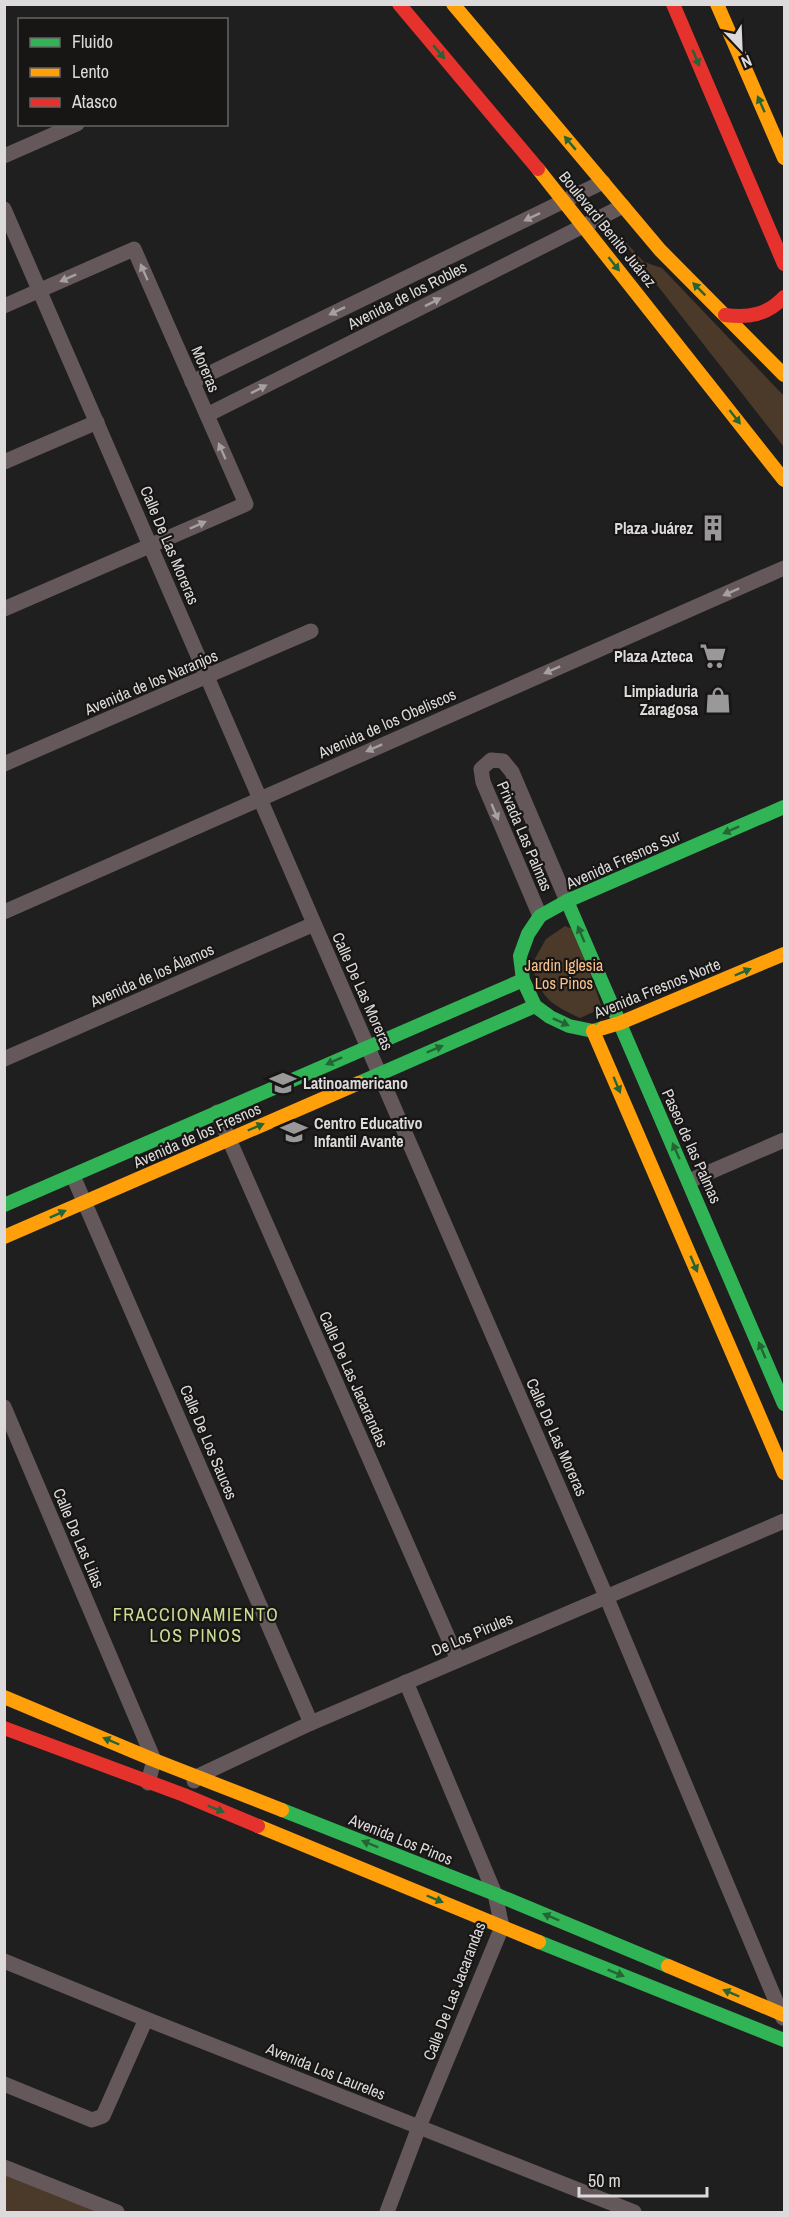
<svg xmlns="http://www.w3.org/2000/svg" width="789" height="2217" viewBox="0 0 789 2217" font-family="'Archivo Narrow',sans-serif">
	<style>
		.green { fill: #4b3a29 }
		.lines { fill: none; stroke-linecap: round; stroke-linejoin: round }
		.street { stroke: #65585a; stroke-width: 15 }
		.fast { stroke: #30b455; stroke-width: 14 }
		.slow { stroke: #ff9f0a; stroke-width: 14 }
		.jam { stroke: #e5322d; stroke-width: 14 }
		.oneway { fill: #246435 }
		.oneway2 { fill: #a6a0a0 }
		.labels { text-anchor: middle; stroke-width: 4.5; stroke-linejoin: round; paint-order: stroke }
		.street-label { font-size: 16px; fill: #dcdada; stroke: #181515 }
		.poi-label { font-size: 16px; font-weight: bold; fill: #dcdada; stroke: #181515; text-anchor: end }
		.park-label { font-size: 16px; fill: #f8c28d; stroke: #181515 }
		.neighbourhood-label { font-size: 18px; letter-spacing: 1.5px; fill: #cbdf94; stroke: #181515 }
	</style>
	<rect width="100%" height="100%" fill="#201f1f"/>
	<!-- green -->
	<g class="green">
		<polygon points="610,225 644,262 662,268 784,396 784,447"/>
		<path d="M565,926L575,930L602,1008L580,1018C550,1004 540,998 532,964L546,939Z"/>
		<polygon points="5,2167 117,2212 5,2212"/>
	</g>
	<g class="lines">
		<!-- street -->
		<g class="street">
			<polyline points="4,156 77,124"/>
			<polyline points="4,209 606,1596 783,2018"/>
			<polyline points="4,306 134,249 246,504 4,609"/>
			<polyline points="192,382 603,182"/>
			<polyline points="207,415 623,206"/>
			<polyline points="4,462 97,422"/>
			<polyline points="4,764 311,631"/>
			<polyline points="4,912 784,568"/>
			<polyline points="540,916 483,782 481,769 491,760 503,761 512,772 567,901"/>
			<polyline points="4,1059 314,924"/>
			<polyline points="217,1112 458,1660"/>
			<polyline points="73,1176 311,1723"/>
			<polyline points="689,1181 784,1140"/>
			<polyline points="4,1407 154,1760 148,1783"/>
			<polyline points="194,1781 198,1776 311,1723 784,1521"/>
			<polyline points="4,1961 146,2019 634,2212"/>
			<polyline points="4,2084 92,2120 103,2116 146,2019"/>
			<polyline points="4,2167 117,2212"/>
			<polyline points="387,2212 419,2127 502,1927 495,1894 406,1682"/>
		</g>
		<!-- fast -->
		<g class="fast">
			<polyline points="567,901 784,1404"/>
			<polyline points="603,1028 593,1031 569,1026 550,1017 535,1006 523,980 520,956 528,934 540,916 567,901 784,807"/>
			<polyline points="359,1083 535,1006"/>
			<polyline points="4,1205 523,980"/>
			<polyline points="282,1810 495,1894 668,1966"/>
			<polyline points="539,1942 784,2040"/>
		</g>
		<!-- slow -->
		<g class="slow">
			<polyline points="453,4 660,250 784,375"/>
			<polyline points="717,4 784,158"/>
			<polyline points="538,169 784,480"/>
			<polyline points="603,1028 620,1023 784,954"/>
			<polyline points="593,1031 784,1473"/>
			<polyline points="4,1237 359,1083"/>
			<polyline points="4,1697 154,1760 282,1810"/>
			<polyline points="258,1826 539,1942"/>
			<polyline points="668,1966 784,2015"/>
		</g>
		<!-- jam -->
		<g class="jam">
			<polyline points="399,4 538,169"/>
			<polyline points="673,4 784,264"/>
			<path d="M725,315C749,318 767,315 784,297"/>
			<polyline points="4,1728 184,1795 258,1826"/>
		</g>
	</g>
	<!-- one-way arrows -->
	<defs><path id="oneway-solid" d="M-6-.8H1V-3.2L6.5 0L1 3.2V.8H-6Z" transform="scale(1.5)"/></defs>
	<g class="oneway">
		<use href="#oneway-solid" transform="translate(439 52) rotate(50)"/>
		<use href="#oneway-solid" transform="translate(696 58) rotate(67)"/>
		<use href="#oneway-solid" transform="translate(761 104) rotate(-114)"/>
		<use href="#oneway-solid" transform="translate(570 143) rotate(-130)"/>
		<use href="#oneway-solid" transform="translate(614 264) rotate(52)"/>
		<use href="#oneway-solid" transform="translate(699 289) rotate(-135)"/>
		<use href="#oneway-solid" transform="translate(735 417) rotate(52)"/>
		<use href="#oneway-solid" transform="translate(731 830) rotate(156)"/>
		<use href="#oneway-solid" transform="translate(581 934) rotate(-113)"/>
		<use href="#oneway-solid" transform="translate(743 972) rotate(-23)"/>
		<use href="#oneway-solid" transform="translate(561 1022) rotate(24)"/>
		<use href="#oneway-solid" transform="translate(435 1049) rotate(-23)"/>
		<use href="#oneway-solid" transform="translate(334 1061) rotate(156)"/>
		<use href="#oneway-solid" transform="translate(617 1085) rotate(67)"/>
		<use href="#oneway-solid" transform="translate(256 1127) rotate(-23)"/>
		<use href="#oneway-solid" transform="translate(676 1151) rotate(-114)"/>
		<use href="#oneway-solid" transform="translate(58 1214) rotate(-24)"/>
		<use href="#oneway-solid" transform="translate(694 1264) rotate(67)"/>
		<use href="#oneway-solid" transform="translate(762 1350) rotate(-113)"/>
		<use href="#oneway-solid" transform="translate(111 1741) rotate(-157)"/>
		<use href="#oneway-solid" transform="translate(216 1809) rotate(23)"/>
		<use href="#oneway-solid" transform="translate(370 1844) rotate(-158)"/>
		<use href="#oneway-solid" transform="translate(435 1899) rotate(23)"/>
		<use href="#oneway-solid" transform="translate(551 1917) rotate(-157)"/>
		<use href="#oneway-solid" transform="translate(616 1973) rotate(22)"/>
		<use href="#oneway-solid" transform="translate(731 1993) rotate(-157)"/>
	</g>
	<g class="oneway2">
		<use href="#oneway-solid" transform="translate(532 217) rotate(154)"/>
		<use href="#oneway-solid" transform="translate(144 272) rotate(-114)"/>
		<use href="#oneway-solid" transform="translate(68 278) rotate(156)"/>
		<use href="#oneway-solid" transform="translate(433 302) rotate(-27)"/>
		<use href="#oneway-solid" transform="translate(337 311) rotate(154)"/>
		<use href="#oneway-solid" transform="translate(259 389) rotate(-27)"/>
		<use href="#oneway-solid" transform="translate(222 451) rotate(-114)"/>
		<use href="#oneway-solid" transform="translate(198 525) rotate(-24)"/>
		<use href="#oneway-solid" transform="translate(731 592) rotate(156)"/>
		<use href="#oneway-solid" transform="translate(552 670) rotate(156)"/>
		<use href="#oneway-solid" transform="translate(374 748) rotate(156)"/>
		<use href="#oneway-solid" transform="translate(495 812) rotate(67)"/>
	</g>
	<!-- icons -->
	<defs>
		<g id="building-bare" transform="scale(2.07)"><path d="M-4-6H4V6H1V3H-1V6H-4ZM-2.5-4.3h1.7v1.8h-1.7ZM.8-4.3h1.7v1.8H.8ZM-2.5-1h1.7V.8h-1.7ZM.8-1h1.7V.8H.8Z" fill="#9a9999" stroke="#181515" stroke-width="2.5" paint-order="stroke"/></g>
		<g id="supermarket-bare" transform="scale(2.07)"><path d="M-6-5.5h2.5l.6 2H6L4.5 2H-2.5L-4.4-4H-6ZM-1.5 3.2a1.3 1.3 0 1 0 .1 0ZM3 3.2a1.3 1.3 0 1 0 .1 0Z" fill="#9a9999" stroke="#181515" stroke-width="2.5" paint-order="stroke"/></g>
		<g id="shop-bare" transform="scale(2.07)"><path d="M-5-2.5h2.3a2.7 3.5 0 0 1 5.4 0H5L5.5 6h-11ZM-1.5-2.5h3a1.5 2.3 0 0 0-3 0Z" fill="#9a9999" stroke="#181515" stroke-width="2.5" paint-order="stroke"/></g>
		<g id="school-bare" transform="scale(2.07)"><path d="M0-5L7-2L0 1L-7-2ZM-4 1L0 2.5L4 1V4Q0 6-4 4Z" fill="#9a9999" stroke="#181515" stroke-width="2.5" paint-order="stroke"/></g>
	</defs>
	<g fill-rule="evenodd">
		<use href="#building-bare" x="713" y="528"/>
		<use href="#supermarket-bare" x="713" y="656"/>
		<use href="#shop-bare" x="718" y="700"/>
		<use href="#school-bare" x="283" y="1083"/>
		<use href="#school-bare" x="294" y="1132"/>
	</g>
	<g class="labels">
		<!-- street labels -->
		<g class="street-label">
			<text transform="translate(608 229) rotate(51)" y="6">Boulevard Benito Juárez</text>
			<text transform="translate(407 295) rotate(-27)" y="6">Avenida de los Robles</text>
			<text transform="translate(206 369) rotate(67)" y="6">Moreras</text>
			<text transform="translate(170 545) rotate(67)" y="6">Calle De Las Moreras</text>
			<text transform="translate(151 682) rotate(-23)" y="6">Avenida de los Naranjos</text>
			<text transform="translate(387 723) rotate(-24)" y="6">Avenida de los Obeliscos</text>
			<text transform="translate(525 836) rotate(67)" y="6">Privada Las Palmas</text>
			<text transform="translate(623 859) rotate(-24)" y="6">Avenida Fresnos Sur</text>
			<text transform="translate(152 975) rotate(-24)" y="6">Avenida de los Álamos</text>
			<text transform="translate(657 988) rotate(-22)" y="6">Avenida Fresnos Norte</text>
			<text transform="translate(363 991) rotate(66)" y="6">Calle De Las Moreras</text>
			<text transform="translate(197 1135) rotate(-24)" y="6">Avenida de los Fresnos</text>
			<text transform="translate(692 1146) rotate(66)" y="6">Paseo de las Palmas</text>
			<text transform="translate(354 1379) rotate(66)" y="6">Calle De Las Jacarandas</text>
			<text transform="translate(557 1437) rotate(66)" y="6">Calle De Las Moreras</text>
			<text transform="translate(209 1442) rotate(67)" y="6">Calle De Los Sauces</text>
			<text transform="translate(79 1538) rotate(67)" y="6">Calle De Las Lilas</text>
			<text transform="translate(472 1634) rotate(-23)" y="6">De Los Pirules</text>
			<text transform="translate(401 1839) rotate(22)" y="6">Avenida Los Pinos</text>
			<text transform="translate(454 1991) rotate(-69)" y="6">Calle De Las Jacarandas</text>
			<text transform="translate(326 2071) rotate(22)" y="6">Avenida Los Laureles</text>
		</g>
		<!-- poi labels -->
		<g class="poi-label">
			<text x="693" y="534">Plaza Juárez</text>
			<text x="693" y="662">Plaza Azteca</text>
			<text x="698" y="697">Limpiaduria<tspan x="698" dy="18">Zaragosa</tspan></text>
			<text x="303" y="1089" text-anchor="start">Latinoamericano</text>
			<text x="314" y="1129" text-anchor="start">Centro Educativo<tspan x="314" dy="18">Infantil Avante</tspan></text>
		</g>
		<!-- park labels -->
		<g class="park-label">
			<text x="564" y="971">Jardin Iglesia<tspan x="564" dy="18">Los Pinos</tspan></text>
		</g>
		<!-- neighbourhood labels -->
		<g class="neighbourhood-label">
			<text x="196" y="1621">FRACCIONAMIENTO<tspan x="196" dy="21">LOS PINOS</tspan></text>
		</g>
	</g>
	<!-- border -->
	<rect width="789" height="2217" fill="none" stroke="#dcdada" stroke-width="12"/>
	<!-- legend -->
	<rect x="18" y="18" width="210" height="108" fill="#181515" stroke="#666464" stroke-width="1.5"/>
	<rect x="30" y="38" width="30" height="9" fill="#30b455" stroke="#666464" stroke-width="1.5"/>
	<text x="72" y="48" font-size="18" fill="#dcdada">Fluido</text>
	<rect x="30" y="68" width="30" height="9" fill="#ff9f0a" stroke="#666464" stroke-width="1.5"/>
	<text x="72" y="78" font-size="18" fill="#dcdada">Lento</text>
	<rect x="30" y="98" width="30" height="9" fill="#e5322d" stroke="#666464" stroke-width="1.5"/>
	<text x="72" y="108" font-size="18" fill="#dcdada">Atasco</text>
	<!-- north arrow -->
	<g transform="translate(741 48) rotate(157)" stroke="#181515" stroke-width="4.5" paint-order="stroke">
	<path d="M0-4.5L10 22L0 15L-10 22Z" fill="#dcdada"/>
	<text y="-9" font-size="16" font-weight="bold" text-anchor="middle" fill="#dcdada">N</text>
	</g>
	<!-- scale -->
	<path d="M579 2187v9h128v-9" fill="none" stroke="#dcdada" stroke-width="3"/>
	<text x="588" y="2187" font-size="18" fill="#dcdada" stroke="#181515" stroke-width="4.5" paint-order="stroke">50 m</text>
</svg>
